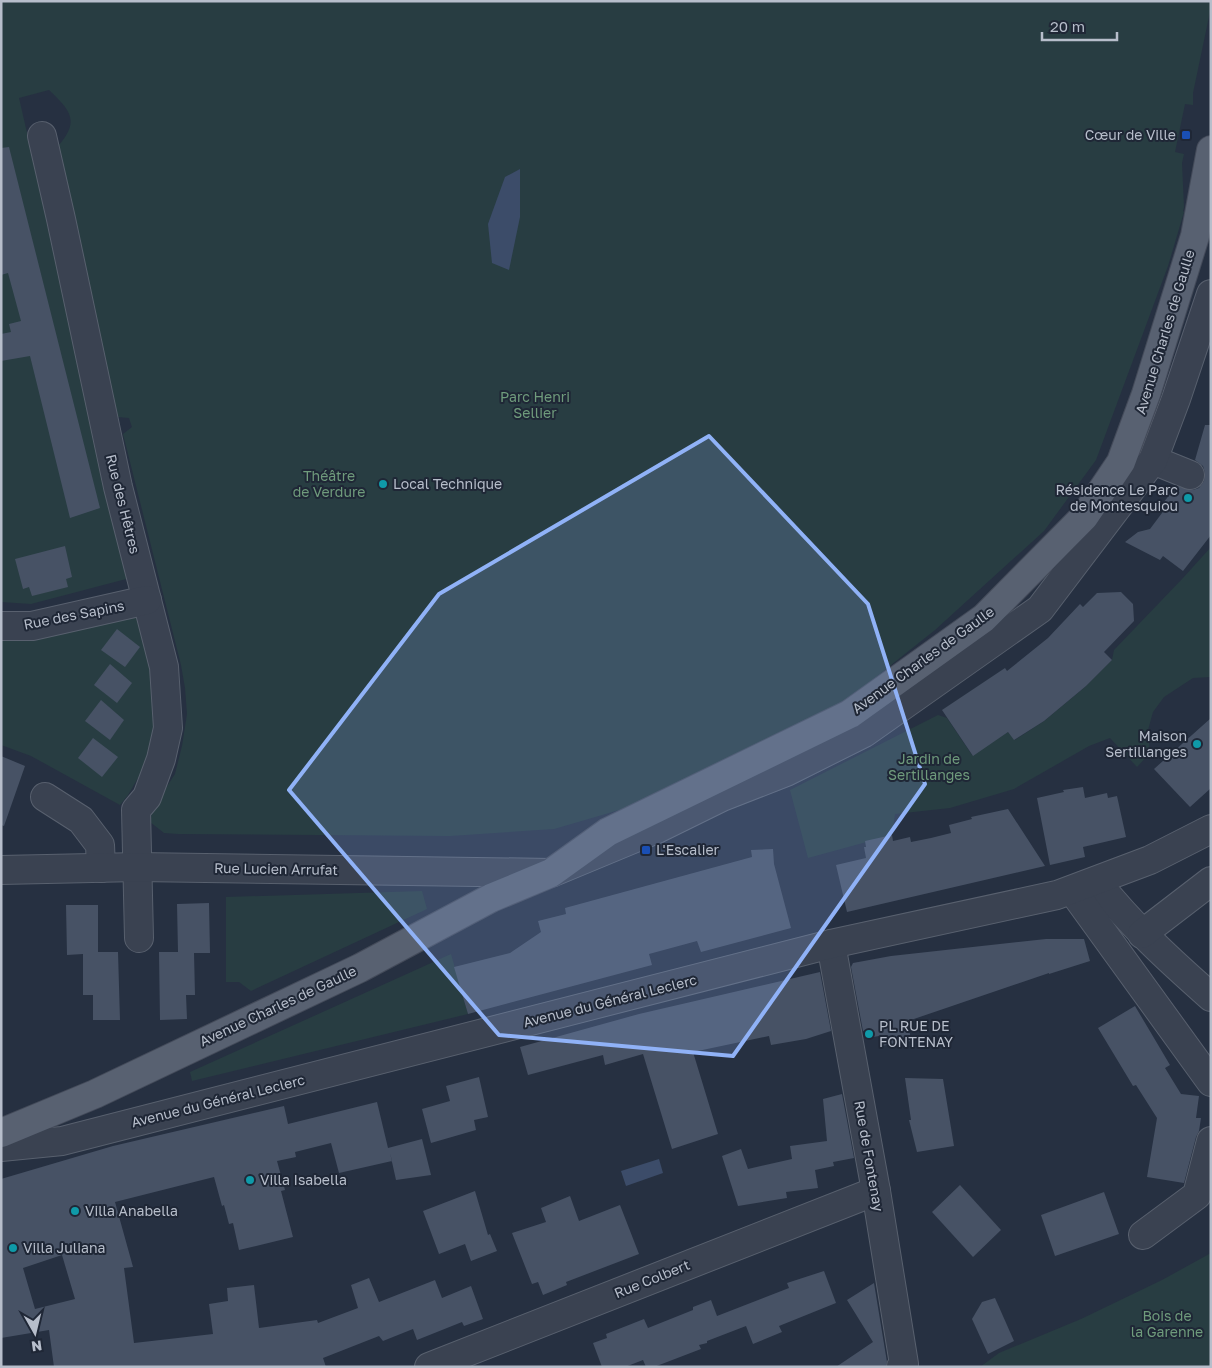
<svg xmlns="http://www.w3.org/2000/svg" width="1212" height="1368" viewBox="0 0 1212 1368" font-family="'Golos Text',sans-serif">
	<style>
		.green { fill: #283d42 }
		.water { fill: #3c4c69 }
		.building { fill: #475265; fill-rule: evenodd }
		.lines { fill: none; stroke-linecap: round; stroke-linejoin: round }
		.minor-casing { stroke: #58606e; stroke-width: 30 }
		.major-casing { stroke: #444b5a; stroke-width: 30 }
		.minor { stroke: #3a4251; stroke-width: 28 }
		.major { stroke: #586171; stroke-width: 28 }
		.marked { fill: #90b2f7; fill-opacity: 0.2; stroke: #90b2f7; stroke-width: 4; stroke-linejoin: round }
		.transit-dot { fill: #1a4fb4; stroke: #1f2736; stroke-width: 2 }
		.culture-dot { fill: #0f9aa8; stroke: #1f2736; stroke-width: 2 }
		.labels { text-anchor: middle; stroke-width: 4; stroke-linejoin: round; paint-order: stroke }
		.poi-label { font-size: 14px; fill: #b7becb; stroke: #1f2736; text-anchor: start }
		.street-label { font-size: 14px; fill: #b7becb; stroke: #1f2736 }
		.park-label { font-size: 14px; fill: #6f9b7c; stroke: #1f2736 }
	</style>
	<rect width="100%" height="100%" fill="#263041"/>
	<!-- green -->
	<g class="green">
		<path d="M1,1H1211V7L1193,93V105L1185,104L1175,152L1184,154L1182,163L1184,207L1183,211L1184,212L1168,266L1096,460L1044,531L935,630L832,712L626,808L554,829L450,836L178,834L164,833L150,822L153,808L175,774L182,746L187,714L185,688L181,665L123,434L132,427L129,418L118,417L77,250L58,146C80,121 71,111 49,90L19,98L130,578L31,604L1,602Z"/>
		<polygon points="1211,547 1211,677 1193,678 1164,697 1153,712 1148,730 1150,753 1137,767 1110,738 1089,746 1014,789 950,808 895,814 892,835 808,858 790,790 938,715 947,718 972,755 1008,732 1015,740 1044,721 1086,686 1112,660 1114,650 1183,578"/>
		<polygon points="122,617 136,618 145,626 154,655 156,732 145,766 128,795 120,805 31,756 1,745 1,638"/>
		<polygon points="422,891 427,909 251,991 239,982 226,982 226,897"/>
		<polygon points="451,954 468,1014 192,1081 190,1072"/>
		<polygon points="1211,1253 1211,1367 980,1367 999,1353 1081,1319 1162,1280"/>
	</g>
	<!-- water -->
	<g class="water">
		<polygon points="520,169 520,217 509,270 492,263 488,224 505,177"/>
		<polygon points="659,1159 663,1173 626,1186 621,1171"/>
	</g>
	<!-- building -->
	<g class="building">
		<polygon points="9,147 100,508 70,518 30,356 1,361 1,334 11,332 9,324 21,321 8,273 1,275 1,148"/>
		<polygon points="1205,425 1211,425 1211,535 1183,571 1163,556 1160,560 1125,542 1138,532 1150,529 1168,505 1164,502 1176,486 1193,490 1199,488 1204,481 1205,473 1203,466 1195,460"/>
		<polygon points="65,546 72,577 66,579 68,587 32,596 29,587 23,589 15,559"/>
		<polygon points="1121,592 1133,604 1134,621 1104,652 1112,660 1086,686 1044,721 1014,740 1008,732 973,756 942,710 1005,668 1007,671 1048,638 1080,604 1083,607 1097,593"/>
		<polygon points="117,629 140,647 125,667 101,650"/>
		<polygon points="110,664 132,683 117,703 94,685"/>
		<polygon points="101,700 124,720 110,740 85,721"/>
		<polygon points="1211,718 1211,788 1190,807 1154,769"/>
		<polygon points="93,738 118,757 102,777 78,758"/>
		<polygon points="1,756 25,766 4,826 1,825"/>
		<polygon points="1083,787 1085,798 1107,793 1108,798 1117,796 1126,837 1083,847 1085,857 1050,865 1037,798 1064,792 1063,790"/>
		<polygon points="1008,809 1045,866 847,912 836,865 866,858 864,847 866,847 865,841 892,835 893,841 910,837 911,842 931,838 951,833 949,825 972,819 971,817"/>
		<polygon points="773,849 774,864 791,928 701,952 697,941 649,954 652,965 468,1014 454,967 510,953 541,932 538,921 566,914 565,908 752,857 751,850"/>
		<polygon points="209,903 210,953 194,953 195,995 186,995 187,1019 160,1020 159,952 178,952 177,904"/>
		<polygon points="66,905 98,905 98,952 118,952 120,1020 93,1020 93,995 83,995 83,954 67,955"/>
		<polygon points="1046,939 1084,939 1090,961 1049,974 1049,973 908,1021 911,1041 881,1046 879,1036 867,1038 866,1030 863,1031 851,967 853,963 891,956"/>
		<polygon points="820,972 831,1031 806,1039 771,1045 769,1036 693,1052 718,1134 672,1149 643,1054 605,1065 603,1055 528,1075 520,1047 639,1014"/>
		<polygon points="1135,1006 1170,1065 1165,1068 1181,1094 1199,1096 1196,1118 1201,1118 1199,1131 1196,1137 1184,1183 1147,1177 1157,1118 1136,1085 1133,1086 1098,1028"/>
		<polygon points="479,1077 488,1117 474,1120 476,1130 431,1143 422,1109 450,1101 446,1086"/>
		<polygon points="905,1078 943,1079 954,1146 917,1152 909,1120 911,1120"/>
		<polygon points="842,1094 854,1158 833,1162 834,1166 815,1170 818,1188 786,1192 787,1198 738,1206 722,1156 741,1149 748,1169 792,1159 790,1146 827,1141 823,1099"/>
		<path d="M377,1102L388,1148L422,1139L431,1175L396,1180L390,1153L392,1161L339,1173L331,1143L295,1152L296,1157L277,1161L285,1190L281,1191L293,1237L239,1250L233,1223L229,1224L224,1205L222,1206L214,1177L115,1202L133,1267L124,1268L134,1343L213,1334L209,1304L228,1301L227,1288L254,1285L259,1328L317,1320L318,1323L358,1308L351,1285L369,1278L379,1302L435,1280L442,1298L471,1286L483,1319L464,1326L462,1322L417,1340L413,1329L383,1341L379,1336L323,1358L326,1367H54L49,1330L1,1338V1179L113,1146L284,1106L288,1124ZM62,1255L75,1299L35,1309L23,1268Z"/>
		<polygon points="960,1185 1001,1230 973,1257 932,1212"/>
		<polygon points="475,1191 488,1235 490,1234 497,1251 471,1261 465,1244 439,1254 423,1211"/>
		<polygon points="1104,1192 1119,1234 1055,1256 1041,1215"/>
		<polygon points="570,1196 579,1221 620,1205 639,1254 566,1282 567,1285 543,1295 538,1282 532,1284 512,1233 546,1222 541,1208"/>
		<polygon points="824,1271 836,1303 779,1326 782,1332 753,1344 746,1326 707,1341 707,1343 699,1345 701,1349 654,1367 646,1367 643,1360 625,1367 602,1367 593,1343 607,1338 606,1334 644,1319 648,1328 693,1310 693,1307 711,1300 717,1316 789,1288 787,1283"/>
		<polygon points="874,1283 887,1362 886,1367 836,1367 873,1342 847,1300"/>
		<polygon points="995,1298 1014,1341 988,1354 972,1319 982,1302"/>
	</g>
	<g class="lines">
		<!-- minor casing -->
		<g class="minor-casing">
			<g id="minor">
				<polyline points="42,136 61,219 118,487 164,667 168,728 161,759 147,797 136,810 139,938"/>
				<polyline points="1153,460 1190,475"/>
				<polyline points="1,626 32,626 147,600"/>
				<polyline points="45,797 81,820 100,845 101,868"/>
				<polyline points="1,870 138,867 551,873 657,829 722,797 786,772 864,733 1040,609 1153,460 1176,399 1211,294"/>
				<path d="M1096,881C1132,926 1168,959 1211,997"/>
				<polyline points="1072,890 1211,1082"/>
				<polyline points="1142,934 1211,881"/>
				<polyline points="831,944 876,1191 904,1364 901,1367"/>
				<polyline points="1,1147 62,1141 831,944 1057,895 1150,860 1211,829"/>
				<polyline points="1143,1235 1197,1195 1211,1141"/>
				<polyline points="429,1367 876,1191"/>
			</g>
		</g>
		<!-- major casing -->
		<g class="major-casing">
			<polyline id="major" points="1,1133 95,1094 360,968 491,898 551,873 608,832 850,714 984,618 1084,517 1121,462 1146,394 1195,236 1211,150"/>
		</g>
		<!-- minor -->
		<use href="#minor" class="minor"/>
		<!-- major -->
		<use href="#major" class="major"/>
	</g>
	<!-- marked area -->
	<path class="marked" d="M709,436L868,604L925,784L733,1056L499,1035L289,790L439,594Z"/>
	<!-- markers -->
	<g class="transit-dot">
		<rect x="1181" y="130" width="10" height="10" rx="2.5"/>
		<rect x="641" y="845" width="10" height="10" rx="2.5"/>
	</g>
	<g class="culture-dot">
		<circle cx="383" cy="484" r="5"/>
		<circle cx="1188" cy="498" r="5"/>
		<circle cx="1197" cy="744" r="5"/>
		<circle cx="869" cy="1034" r="5"/>
		<circle cx="250" cy="1180" r="5"/>
		<circle cx="75" cy="1211" r="5"/>
		<circle cx="13" cy="1248" r="5"/>
	</g>
	<g class="labels">
		<!-- poi labels -->
		<g class="poi-label">
			<text x="1176" y="140" text-anchor="end">Cœur de Ville</text>
			<text x="393" y="489">Local Technique</text>
			<text x="1178" y="495" text-anchor="end">Résidence Le Parc<tspan x="1178" dy="16">de Montesquiou</tspan></text>
			<text x="1187" y="741" text-anchor="end">Maison<tspan x="1187" dy="16">Sertillanges</tspan></text>
			<text x="656" y="855">L'Escalier</text>
			<text x="879" y="1031">PL RUE DE<tspan x="879" dy="16">FONTENAY</tspan></text>
			<text x="260" y="1185">Villa Isabella</text>
			<text x="85" y="1216">Villa Anabella</text>
			<text x="23" y="1253">Villa Juliana</text>
		</g>
		<!-- street labels -->
		<g class="street-label">
			<text transform="translate(1165 332) rotate(-73)" y="5">Avenue Charles de Gaulle</text>
			<text transform="translate(123 504) rotate(76)" y="5">Rue des Hêtres</text>
			<text transform="translate(74 615) rotate(-11)" y="5">Rue des Sapins</text>
			<text transform="translate(923 660) rotate(-36)" y="5">Avenue Charles de Gaulle</text>
			<text transform="translate(276 869) rotate(1)" y="5">Rue Lucien Arrufat</text>
			<text transform="translate(610 1001) rotate(-14)" y="5">Avenue du Général Leclerc</text>
			<text transform="translate(278 1006) rotate(-25)" y="5">Avenue Charles de Gaulle</text>
			<text transform="translate(218 1101) rotate(-14)" y="5">Avenue du Général Leclerc</text>
			<text transform="translate(869 1156) rotate(80)" y="5">Rue de Fontenay</text>
			<text transform="translate(652 1279) rotate(-22)" y="5">Rue Colbert</text>
		</g>
		<!-- park labels -->
		<g class="park-label">
			<text x="535" y="402">Parc Henri<tspan x="535" dy="16">Sellier</tspan></text>
			<text x="329" y="481">Théâtre<tspan x="329" dy="16">de Verdure</tspan></text>
			<text x="929" y="764">Jardin de<tspan x="929" dy="16">Sertillanges</tspan></text>
			<text x="1167" y="1321">Bois de<tspan x="1167" dy="16">la Garenne</tspan></text>
		</g>
	</g>
	<!-- border -->
	<rect width="1212" height="1368" fill="none" stroke="#b7becb" stroke-width="5"/>
	<!-- north arrow -->
	<g transform="translate(35 1333) rotate(172)" stroke="#1f2736" stroke-width="4" paint-order="stroke">
	<path d="M0-4L9 19L0 12L-9 19Z" fill="#b7becb"/>
	<text y="-8" font-size="14" font-weight="bold" text-anchor="middle" fill="#b7becb">N</text>
	</g>
	<!-- scale -->
	<path d="M1042 32v8h75v-8" fill="none" stroke="#b7becb" stroke-width="2.5"/>
	<text x="1050" y="32" font-size="15" fill="#b7becb" stroke="#1f2736" stroke-width="4" paint-order="stroke">20 m</text>
</svg>
